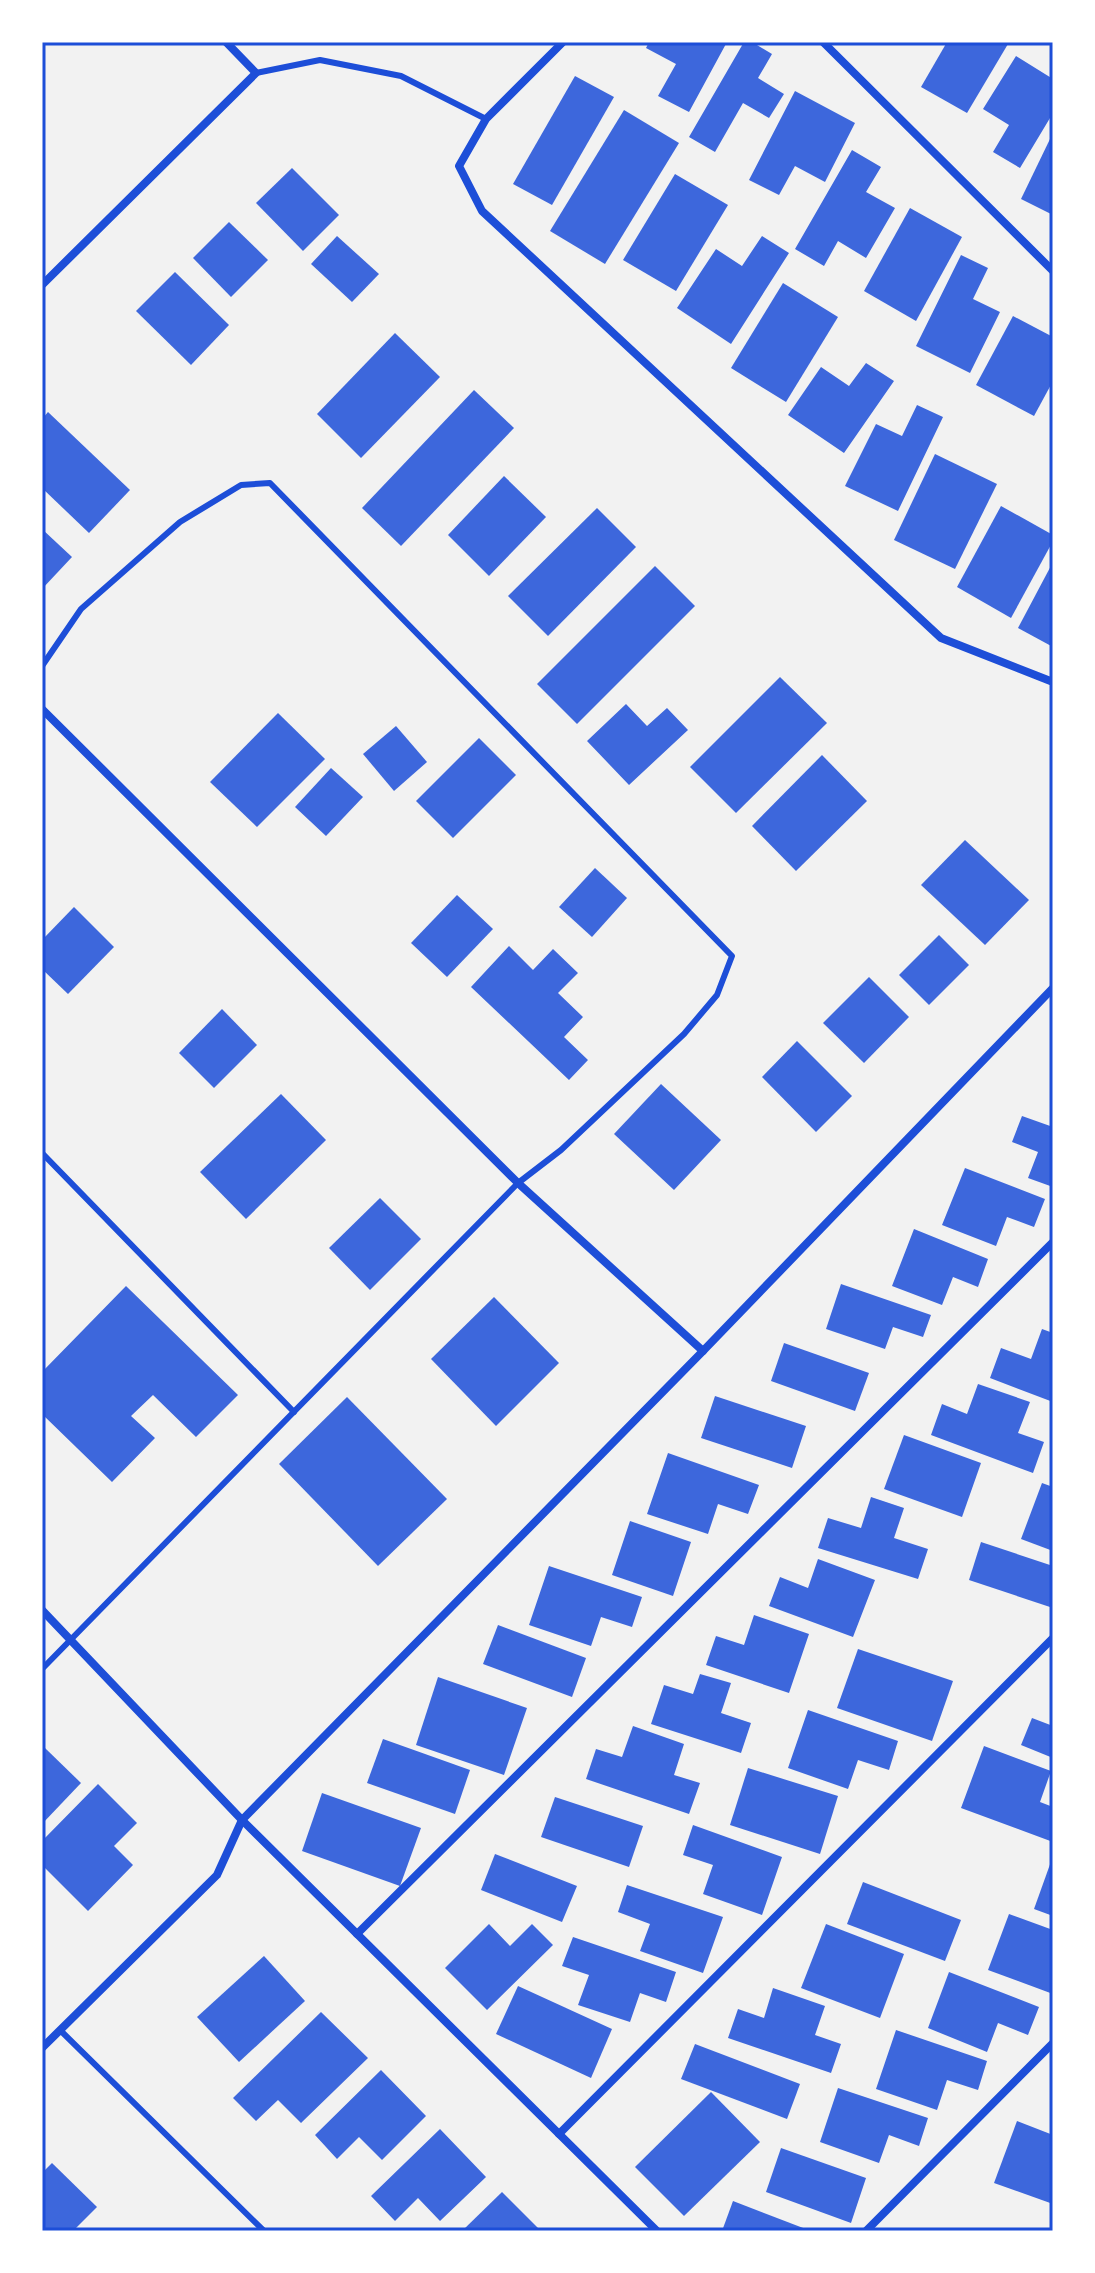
<svg xmlns="http://www.w3.org/2000/svg" width="1095" height="2273" viewBox="0 0 1095 2273" font-family="Montserrat,sans-serif">
	<style>
		.building { fill: #3d67dc }
		.lines { fill: none; stroke-linecap: round; stroke-linejoin: round }
		.service { stroke: #1d4ed8; stroke-width: 6 }
		.minor { stroke: #1d4ed8; stroke-width: 8 }
		.neatline { fill: none; stroke: #1d4ed8; stroke-width: 3 }
	</style>
	<rect width="100%" height="100%" fill="#f2f2f2"/>
	<!-- building -->
	<g class="building">
		<polygon points="649,42 727,42 689,112 658,96 676,64 646,48"/>
		<polygon points="744,42 752,42 772,54 758,78 784,94 769,118 743,103 715,152 689,137"/>
		<polygon points="947,42 1004,42 1008,44 967,113 921,87"/>
		<polygon points="1016,56 1053,79 1053,113 1020,168 993,152 1009,125 983,109"/>
		<polygon points="575,76 614,97 552,205 513,184"/>
		<polygon points="795,91 855,123 825,182 795,166 779,195 749,180"/>
		<polygon points="624,110 679,143 605,264 550,231"/>
		<polygon points="1050,139 1053,140 1053,215 1021,199"/>
		<polygon points="852,150 881,167 866,192 895,208 866,258 838,241 824,266 795,249"/>
		<polygon points="292,168 339,215 303,251 256,203"/>
		<polygon points="675,174 728,205 676,291 623,260"/>
		<polygon points="910,208 962,237 916,321 864,291"/>
		<polygon points="229,222 268,260 231,297 193,258"/>
		<polygon points="337,236 379,274 352,302 311,264"/>
		<polygon points="762,236 789,253 731,344 677,308 716,249 742,266"/>
		<polygon points="961,255 988,268 973,299 1000,312 970,373 916,346"/>
		<polygon points="175,272 229,325 191,365 136,311"/>
		<polygon points="783,283 838,317 786,402 731,368"/>
		<polygon points="1013,316 1053,337 1053,381 1034,416 976,385"/>
		<polygon points="395,333 440,377 361,458 317,414"/>
		<polygon points="866,363 894,381 844,453 788,415 821,367 849,386"/>
		<polygon points="474,390 514,428 401,546 362,508"/>
		<polygon points="917,405 943,417 898,511 845,486 876,424 902,436"/>
		<polygon points="48,412 130,490 89,533 42,488 42,419"/>
		<polygon points="935,454 997,484 955,569 894,540"/>
		<polygon points="504,476 546,517 489,576 448,535"/>
		<polygon points="1001,506 1053,535 1053,541 1011,618 957,587"/>
		<polygon points="597,508 636,547 548,636 508,596"/>
		<polygon points="42,529 72,557 42,589"/>
		<polygon points="1053,562 1053,647 1018,628"/>
		<polygon points="655,566 695,606 577,724 537,684"/>
		<polygon points="780,677 827,723 736,813 690,767"/>
		<polygon points="626,704 647,726 667,708 688,730 629,785 587,741"/>
		<polygon points="278,713 325,759 257,827 210,782"/>
		<polygon points="396,726 427,762 394,791 363,754"/>
		<polygon points="479,738 516,775 453,838 416,801"/>
		<polygon points="822,755 867,801 796,871 752,826"/>
		<polygon points="331,768 363,797 326,836 295,807"/>
		<polygon points="965,840 1029,900 985,945 921,885"/>
		<polygon points="595,868 627,898 592,937 559,907"/>
		<polygon points="457,895 493,929 447,977 411,943"/>
		<polygon points="74,907 114,947 68,994 42,969 42,940"/>
		<polygon points="939,935 969,965 929,1005 899,975"/>
		<polygon points="509,946 533,970 553,949 578,973 558,993 583,1017 564,1037 588,1060 569,1080 471,987"/>
		<polygon points="869,977 909,1017 864,1063 823,1023"/>
		<polygon points="222,1009 257,1045 214,1088 179,1053"/>
		<polygon points="797,1041 852,1096 816,1132 762,1077"/>
		<polygon points="661,1084 721,1140 674,1190 614,1134"/>
		<polygon points="281,1094 326,1140 246,1219 200,1172"/>
		<polygon points="1022,1116 1053,1127 1053,1187 1028,1178 1038,1152 1012,1142"/>
		<polygon points="965,1168 1045,1199 1034,1227 1007,1217 996,1246 942,1225"/>
		<polygon points="380,1198 421,1239 370,1290 329,1248"/>
		<polygon points="914,1229 988,1259 978,1287 953,1277 942,1305 892,1286"/>
		<polygon points="841,1284 931,1315 923,1337 893,1327 885,1349 826,1329"/>
		<polygon points="126,1286 238,1395 196,1437 153,1395 131,1416 155,1438 112,1482 42,1414 42,1372"/>
		<polygon points="494,1297 559,1363 496,1426 431,1359"/>
		<polygon points="1042,1329 1053,1333 1053,1402 990,1378 1001,1348 1031,1359"/>
		<polygon points="784,1343 869,1373 855,1411 771,1381"/>
		<polygon points="978,1384 1030,1402 1018,1433 1044,1442 1033,1473 931,1435 942,1404 967,1414"/>
		<polygon points="715,1396 806,1426 792,1468 701,1438"/>
		<polygon points="347,1397 447,1499 378,1566 279,1464"/>
		<polygon points="904,1435 981,1463 962,1517 884,1489"/>
		<polygon points="668,1453 759,1485 748,1514 718,1504 708,1534 647,1514"/>
		<polygon points="1042,1483 1053,1487 1053,1551 1021,1539"/>
		<polygon points="871,1497 904,1508 894,1538 928,1549 918,1579 818,1548 828,1518 861,1528"/>
		<polygon points="630,1521 691,1542 673,1596 612,1575"/>
		<polygon points="981,1542 1053,1566 1053,1608 969,1580"/>
		<polygon points="818,1559 875,1580 853,1637 769,1606 780,1577 808,1588"/>
		<polygon points="549,1566 642,1597 632,1627 601,1617 591,1646 529,1625"/>
		<polygon points="754,1615 809,1634 789,1693 706,1665 716,1636 744,1645"/>
		<polygon points="498,1625 586,1658 572,1697 483,1664"/>
		<polygon points="858,1649 953,1681 932,1741 837,1708"/>
		<polygon points="700,1674 731,1683 721,1713 751,1723 741,1753 651,1724 664,1685 693,1694"/>
		<polygon points="438,1677 527,1708 504,1775 416,1745"/>
		<polygon points="808,1710 898,1741 889,1770 858,1760 848,1789 788,1768"/>
		<polygon points="1032,1718 1053,1726 1053,1758 1021,1745"/>
		<polygon points="633,1726 684,1744 674,1775 700,1783 689,1814 586,1779 596,1749 622,1757"/>
		<polygon points="383,1739 470,1770 455,1814 367,1783"/>
		<polygon points="984,1746 1051,1771 1040,1802 1053,1807 1053,1842 961,1808"/>
		<polygon points="45,1748 81,1783 42,1824 42,1751"/>
		<polygon points="748,1768 838,1796 820,1854 730,1825"/>
		<polygon points="98,1784 137,1823 114,1846 133,1865 88,1911 42,1865 42,1841"/>
		<polygon points="322,1793 421,1828 400,1886 302,1851"/>
		<polygon points="555,1797 643,1826 629,1867 541,1837"/>
		<polygon points="693,1825 782,1857 762,1915 703,1894 713,1865 683,1855"/>
		<polygon points="495,1854 577,1886 562,1922 481,1890"/>
		<polygon points="1053,1856 1053,1916 1034,1909"/>
		<polygon points="863,1882 961,1920 945,1961 847,1924"/>
		<polygon points="627,1885 723,1917 703,1973 640,1951 650,1924 618,1912"/>
		<polygon points="1009,1914 1053,1930 1053,1994 988,1970"/>
		<polygon points="489,1924 510,1946 532,1924 553,1945 487,2010 445,1968"/>
		<polygon points="826,1924 904,1954 880,2018 801,1988"/>
		<polygon points="573,1937 676,1972 666,2002 640,1993 630,2022 578,2005 589,1975 562,1966"/>
		<polygon points="264,1956 305,2001 239,2062 197,2017"/>
		<polygon points="949,1972 1039,2007 1028,2035 998,2023 987,2052 928,2028"/>
		<polygon points="518,1986 612,2029 591,2078 496,2034"/>
		<polygon points="773,1988 825,2006 815,2035 841,2044 831,2073 728,2038 738,2009 764,2018"/>
		<polygon points="321,2012 368,2058 301,2123 278,2100 256,2121 233,2098"/>
		<polygon points="896,2030 987,2061 978,2090 947,2080 937,2110 876,2089"/>
		<polygon points="695,2044 800,2084 787,2119 681,2079"/>
		<polygon points="381,2070 426,2116 382,2160 359,2137 337,2159 315,2135"/>
		<polygon points="838,2088 928,2118 919,2146 889,2135 879,2163 820,2142"/>
		<polygon points="711,2092 760,2142 684,2216 635,2167"/>
		<polygon points="1017,2121 1053,2135 1053,2204 994,2183"/>
		<polygon points="440,2129 486,2177 440,2221 418,2198 395,2221 371,2196"/>
		<polygon points="781,2148 866,2178 851,2223 766,2192"/>
		<polygon points="52,2163 97,2207 73,2231 42,2231 42,2173"/>
		<polygon points="502,2192 541,2231 462,2231"/>
		<polygon points="733,2201 811,2231 722,2231"/>
	</g>
	<g class="lines">
		<!-- service -->
		<g class="service">
			<polyline points="256,73 320,60 401,76 486,119"/>
			<polyline points="42,666 81,609 180,522 241,485 270,483 732,956 717,995 684,1034 561,1150 518,1183 42,1669"/>
			<polyline points="42,1153 294,1412"/>
			<polyline points="60,2030 264,2231"/>
		</g>
		<!-- minor -->
		<g class="minor">
			<polyline points="563,42 486,119 459,166 482,211 941,638 1053,682"/>
			<polyline points="823,42 1053,271"/>
			<polyline points="42,285 256,73 226,42"/>
			<polyline points="42,709 518,1183 703,1351"/>
			<polyline points="42,1610 242,1820 657,2231"/>
			<polyline points="357,1934 1053,1242"/>
			<polyline points="42,2048 217,1875 242,1820 703,1351 1053,988"/>
			<polyline points="559,2134 1053,1638"/>
			<polyline points="866,2231 1053,2043"/>
		</g>
	</g>
	<!-- border -->
	<rect width="1095" height="2273" fill="none" stroke="#ffffff" stroke-width="88"/>
	<rect x="44" y="44" width="1007" height="2185" class="neatline"/>
</svg>
